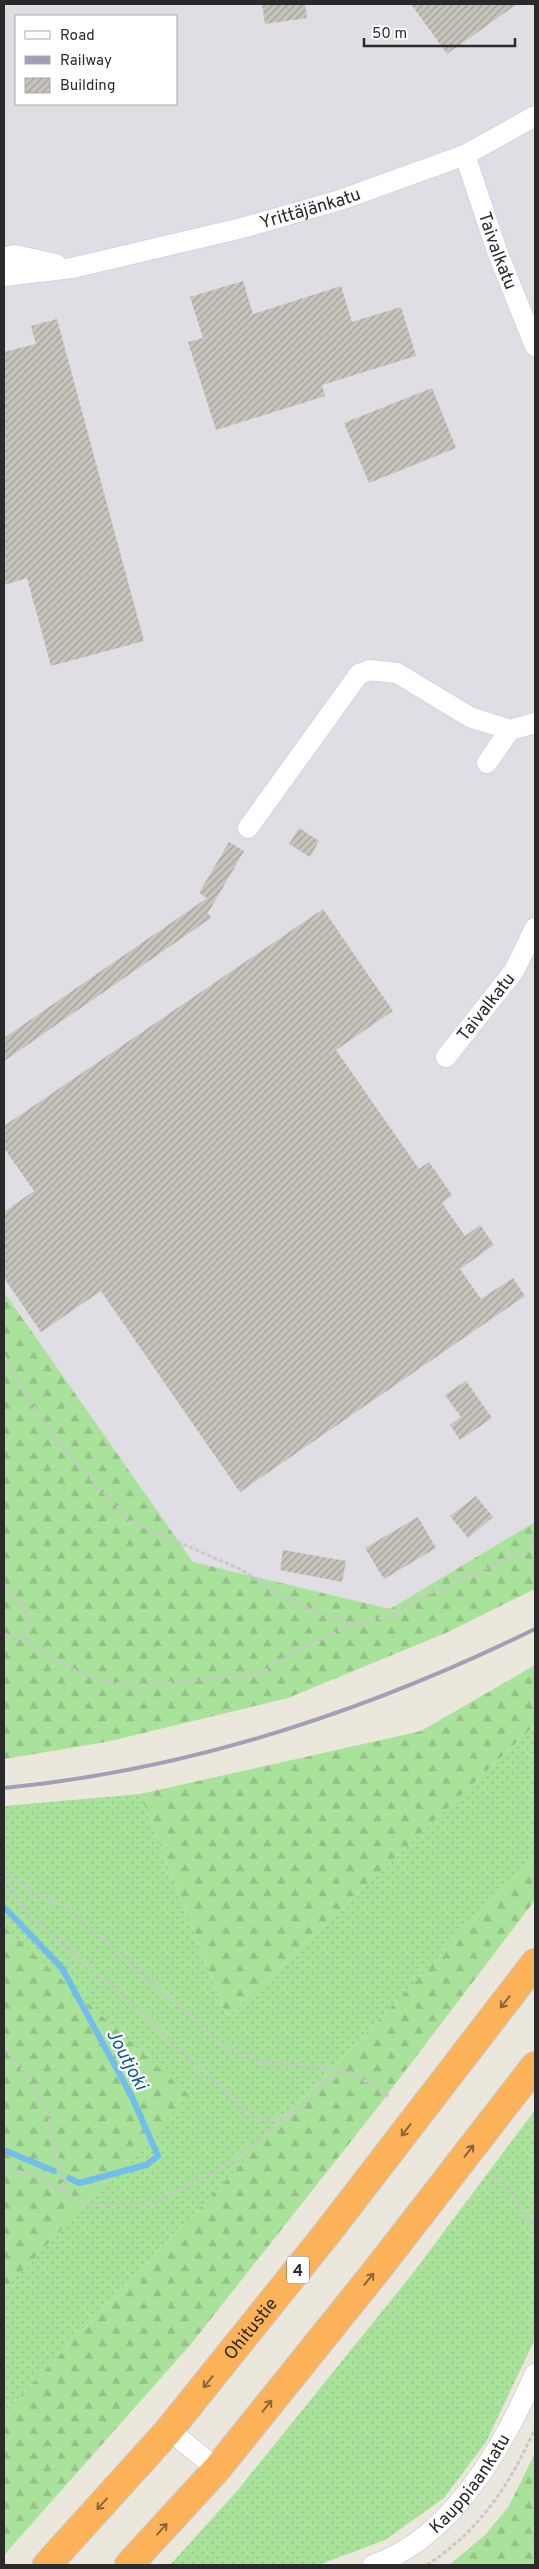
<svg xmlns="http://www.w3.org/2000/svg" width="539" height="2569" viewBox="0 0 539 2569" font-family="Overpass,sans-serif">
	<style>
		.industrial { fill: #e0dde4; fill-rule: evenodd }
		.grass { fill: url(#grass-dots) }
		.forest { fill: url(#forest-firs) }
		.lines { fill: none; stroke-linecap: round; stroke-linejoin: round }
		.stream { stroke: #71bdec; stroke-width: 6 }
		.building { fill: url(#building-hatch) }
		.minor-casing { stroke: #d2d3e3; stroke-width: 22 }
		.highway-casing { stroke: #c8c8c8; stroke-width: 30 }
		.path { stroke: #c8c8c8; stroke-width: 3; stroke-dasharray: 4 2.5; stroke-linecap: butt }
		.minor { stroke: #fff; stroke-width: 20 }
		.highway { stroke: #fbb258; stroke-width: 28 }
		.rail { stroke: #9fa0b4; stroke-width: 4 }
		.oneway { stroke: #88673f }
		.labels { text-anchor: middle; stroke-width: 4.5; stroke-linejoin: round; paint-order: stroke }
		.shield { fill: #fff; stroke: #6a6a6a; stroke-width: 1 }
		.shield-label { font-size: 16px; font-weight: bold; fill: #2a2a2a }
		.street-label { font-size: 18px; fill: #2a2a2a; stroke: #fff }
		.water-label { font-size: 19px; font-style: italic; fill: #105998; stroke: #fff }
	</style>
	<defs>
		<pattern id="grass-dots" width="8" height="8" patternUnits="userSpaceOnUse" patternTransform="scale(1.25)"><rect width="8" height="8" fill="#a9e29a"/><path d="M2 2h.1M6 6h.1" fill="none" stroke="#92c285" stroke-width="1.8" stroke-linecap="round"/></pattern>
		<pattern id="forest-firs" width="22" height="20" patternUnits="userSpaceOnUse" patternTransform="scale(1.25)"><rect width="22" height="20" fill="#a9e29a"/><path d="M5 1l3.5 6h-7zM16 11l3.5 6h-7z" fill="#92c285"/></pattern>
		<pattern id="building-hatch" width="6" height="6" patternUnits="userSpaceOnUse" patternTransform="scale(1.25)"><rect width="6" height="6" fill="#c7c4bc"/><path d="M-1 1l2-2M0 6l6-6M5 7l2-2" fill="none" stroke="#a29f99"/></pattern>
	</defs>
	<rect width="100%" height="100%" fill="#ece7dc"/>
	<!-- industrial -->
	<path class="industrial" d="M4,4H535V1531L390,1609L193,1562L4,1292ZM16,16H176V104H16Z"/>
	<!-- grass -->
	<g class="grass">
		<polygon points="535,1725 535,1856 4,2413 4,2290 188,2095 4,1927 4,1806 140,1794 227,2017"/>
		<polygon points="535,2110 535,2339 486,2442 444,2498 385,2540 318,2565 170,2565 237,2491 413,2273"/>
	</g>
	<!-- forest -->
	<g class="forest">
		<polygon points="4,1292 193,1562 390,1609 535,1522 535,1589 448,1632 288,1698 106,1742 4,1759"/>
		<polygon points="535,1665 535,1725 227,2017 140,1794 421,1731"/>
		<polygon points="535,1856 535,1900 374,2112 191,2344 4,2555 4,2413"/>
		<polygon points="4,1927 189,2095 4,2290"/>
		<polygon points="535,2453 535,2565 449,2565 485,2535 509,2506"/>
	</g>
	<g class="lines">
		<!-- stream -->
		<g class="stream">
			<polyline points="4,1907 62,1968 132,2097 158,2156 146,2165 79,2183 69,2178"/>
			<polyline points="4,2150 54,2171"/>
		</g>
	</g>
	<!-- building -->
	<g class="building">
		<polygon points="262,4 305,4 307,18 265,24"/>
		<polygon points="411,4 517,4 447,54"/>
		<polygon points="243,281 253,314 341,286 352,322 401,307 416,356 322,385 325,396 216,430 188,342 203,338 190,297"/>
		<polygon points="57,319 144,641 51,666 27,578 4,585 4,352 36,344 31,326"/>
		<polygon points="432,388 456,448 369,483 344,423"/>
		<polygon points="299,828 319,841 310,857 289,844"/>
		<polygon points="229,842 244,851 208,913 211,918 4,1061 4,1038 207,898 199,893"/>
		<polygon points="323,909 393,1011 336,1050 419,1169 429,1162 452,1195 442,1203 465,1236 480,1225 494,1245 460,1269 481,1299 513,1278 525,1296 240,1492 101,1291 41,1332 4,1278 4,1212 34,1191 4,1148 4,1126"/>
		<polygon points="466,1381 492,1418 460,1440 450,1425 461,1417 445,1395"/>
		<polygon points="476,1496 493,1517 468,1538 450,1516"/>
		<polygon points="418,1517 436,1548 384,1579 365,1548"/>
		<polygon points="283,1550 346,1561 342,1582 280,1570"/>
	</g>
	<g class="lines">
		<!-- minor casing -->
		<g class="minor-casing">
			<g id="minor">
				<path id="s1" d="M465,155L497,251L535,346"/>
				<polyline points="4,258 14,255 56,264"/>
				<path id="s2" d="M4,276L72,268L242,228L340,200L465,155L535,116"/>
				<polyline points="487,763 510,730"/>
				<polyline points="248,828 359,674 370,670 397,673 470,717 510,730 535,723"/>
				<path id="s3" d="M446,1057L514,971L535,928"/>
				<polyline points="169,2430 217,2469"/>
				<path id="s4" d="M373,2565C452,2538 503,2447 535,2374"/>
			</g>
		</g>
		<!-- highway casing -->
		<g class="highway-casing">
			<g id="highway">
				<path id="s5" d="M47,2565L169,2430L328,2232L535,1963"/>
				<polyline points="129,2565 217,2469 377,2270 535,2066"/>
			</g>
		</g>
		<!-- path -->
		<g class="path">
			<polyline points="4,1356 41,1418 70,1457 131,1521 242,1570 270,1589 309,1609 354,1625 391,1616 427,1595 535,1546"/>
			<polyline points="4,1587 23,1605 28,1629 20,1638"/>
			<polyline points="4,1634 20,1638 42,1650 77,1672 119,1684 149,1685 262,1673 300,1647 354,1625"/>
			<polyline points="4,1868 31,1891 72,1911 218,2041 247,2057 266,2063 300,2064 343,2072 368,2082 390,2097"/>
			<polyline points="4,1876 25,1911 133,2005 252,2116 270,2120 291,2114 307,2101 322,2082 342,2072"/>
			<polyline points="4,2048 29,2078 48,2115 65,2191 79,2203 99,2205 150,2204 233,2161 289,2116"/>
			<polyline points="4,2168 25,2173 65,2191"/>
			<polyline points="494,2176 509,2190 535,2229"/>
			<path d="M427,2565C479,2531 511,2484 535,2428"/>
		</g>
		<!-- minor -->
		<use href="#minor" class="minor"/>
		<!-- highway -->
		<use href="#highway" class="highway"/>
		<!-- rail -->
		<path class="rail" d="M4,1788C190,1770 368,1711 535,1629"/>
	</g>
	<!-- one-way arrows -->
	<defs><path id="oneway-shaft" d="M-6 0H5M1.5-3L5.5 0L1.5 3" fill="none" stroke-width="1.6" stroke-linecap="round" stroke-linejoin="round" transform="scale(1.25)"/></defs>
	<g class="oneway">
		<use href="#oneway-shaft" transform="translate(505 2002) rotate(128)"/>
		<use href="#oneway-shaft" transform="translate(406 2130) rotate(128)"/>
		<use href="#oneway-shaft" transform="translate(469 2151) rotate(-52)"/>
		<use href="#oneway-shaft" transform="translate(369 2279) rotate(-51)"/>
		<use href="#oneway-shaft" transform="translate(208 2382) rotate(129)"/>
		<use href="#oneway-shaft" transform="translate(267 2406) rotate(-51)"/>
		<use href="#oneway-shaft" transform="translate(102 2504) rotate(132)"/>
		<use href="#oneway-shaft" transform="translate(162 2529) rotate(-48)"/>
	</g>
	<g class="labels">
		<!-- shield labels -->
		<rect class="shield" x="287" y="2256.5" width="22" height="27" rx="4"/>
		<g class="shield-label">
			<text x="298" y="2276">4</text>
		</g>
		<!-- street labels -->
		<g class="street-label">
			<text dy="6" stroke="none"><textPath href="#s2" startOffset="314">Yrittäjänkatu</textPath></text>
			<text dy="6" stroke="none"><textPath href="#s1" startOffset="101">Taivalkatu</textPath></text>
			<text dy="6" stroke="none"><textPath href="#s3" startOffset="64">Taivalkatu</textPath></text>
			<text dy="6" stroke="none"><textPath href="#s5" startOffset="312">Ohitustie</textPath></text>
			<text dy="6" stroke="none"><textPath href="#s4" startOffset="129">Kauppiaankatu</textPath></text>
		</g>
		<!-- water labels -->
		<g class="water-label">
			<text transform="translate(128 2059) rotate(62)" y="7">Joutjoki</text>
		</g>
	</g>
	<!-- border -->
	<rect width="539" height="2569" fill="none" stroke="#2a2a2a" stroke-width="10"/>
	<!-- legend -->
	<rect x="15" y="15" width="162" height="90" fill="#ffffff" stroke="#aaaaaa"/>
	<rect x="25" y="31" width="25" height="8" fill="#ffffff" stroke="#aaaaaa"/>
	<text x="60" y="40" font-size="15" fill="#2a2a2a">Road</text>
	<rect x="25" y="56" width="25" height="8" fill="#9fa0b4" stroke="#aaaaaa"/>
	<text x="60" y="65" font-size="15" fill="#2a2a2a">Railway</text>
	<rect x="25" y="78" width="25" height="15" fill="url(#building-hatch)" stroke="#aaaaaa"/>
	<text x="60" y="90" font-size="15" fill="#2a2a2a">Building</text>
	<!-- scale -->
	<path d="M364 38v8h151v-8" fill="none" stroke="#2a2a2a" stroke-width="2.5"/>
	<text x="372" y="38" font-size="15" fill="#2a2a2a" stroke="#ffffff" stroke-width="4" paint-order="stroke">50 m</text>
</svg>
